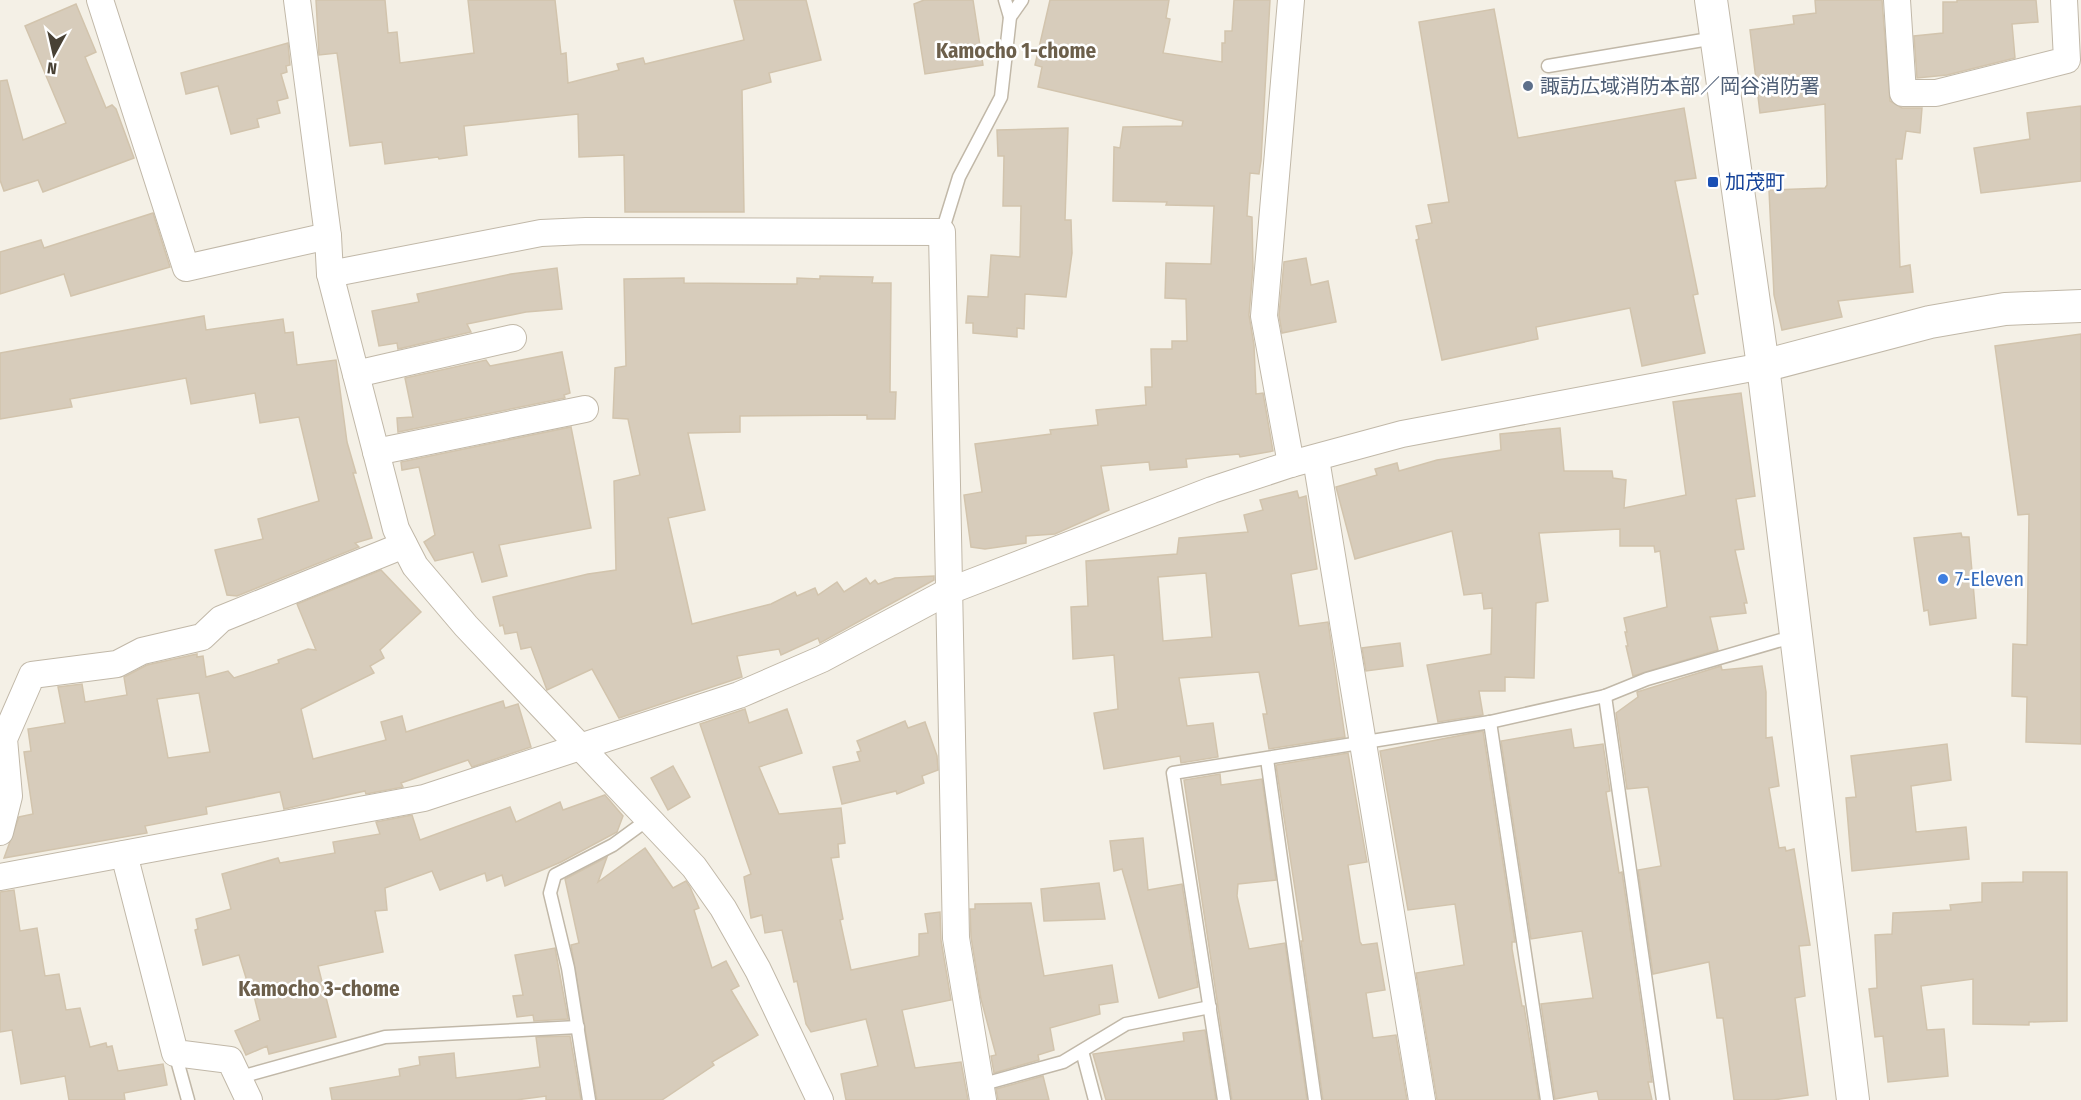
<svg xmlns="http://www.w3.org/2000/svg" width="2081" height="1100" viewBox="0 0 2081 1100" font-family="'Fira Sans Condensed','Noto Sans JP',sans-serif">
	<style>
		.building { fill: #d7ccbb; stroke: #d2c4ad; stroke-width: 1.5; fill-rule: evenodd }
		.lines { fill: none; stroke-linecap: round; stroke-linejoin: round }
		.service-casing { stroke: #c1b8a8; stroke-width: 15 }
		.minor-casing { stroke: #c1b8a8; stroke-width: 28 }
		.tertiary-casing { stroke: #c1b8a8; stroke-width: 34 }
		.service { stroke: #fff; stroke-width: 12 }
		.minor { stroke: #fff; stroke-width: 26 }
		.tertiary { stroke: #fff; stroke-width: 32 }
		.service-dot { fill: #5c6f8a; stroke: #fff; stroke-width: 2 }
		.transit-dot { fill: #1a4fb4; stroke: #fff; stroke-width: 2 }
		.shop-dot { fill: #3f7fe0; stroke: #fff; stroke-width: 2 }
		.labels { text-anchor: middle; stroke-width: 5; stroke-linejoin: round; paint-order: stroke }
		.service-label { font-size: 20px; fill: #4e5e75; stroke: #fff; text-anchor: start }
		.transit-label { font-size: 20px; fill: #164399; stroke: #fff; text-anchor: start }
		.shop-label { font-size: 20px; fill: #366cbe; stroke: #fff; text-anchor: start }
		.neighbourhood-label { font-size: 21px; font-weight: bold; fill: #6c5f4b; stroke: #fff }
	</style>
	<rect width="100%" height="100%" fill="#f4f0e6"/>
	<!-- building -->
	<g class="building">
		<polygon points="316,0 385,0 388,33 397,32 400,63 474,53 468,0 555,0 561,54 566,53 568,83 619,70 617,64 643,58 645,64 744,40 734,0 806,0 821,60 769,73 771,82 742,90 744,212 625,212 624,155 579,157 578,114 464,126 467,155 439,159 438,157 385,164 382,142 350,146 337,53 319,55"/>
		<polygon points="924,0 973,0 983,65 925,74 914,4"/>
		<polygon points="1050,0 1169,0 1166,18 1170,19 1163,53 1222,62 1222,43 1225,43 1225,31 1232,31 1234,0 1270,0 1261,161 1259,174 1250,173 1247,216 1252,217 1253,268 1249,315 1254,345 1256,394 1263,393 1273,451 1240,457 1239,454 1186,459 1187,467 1150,470 1149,462 1101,466 1109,510 1055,534 1026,536 1026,543 985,549 971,547 964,495 982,492 975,444 1051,434 1050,430 1098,425 1096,410 1146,405 1145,387 1152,387 1151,349 1172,349 1172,341 1187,341 1186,299 1165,298 1166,263 1211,264 1214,206 1166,205 1167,202 1113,201 1114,147 1120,148 1123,127 1182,126 1183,121 1038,87 1042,67 1035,65"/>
		<polygon points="1815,0 1882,0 1890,101 1902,108 1922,108 1920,133 1906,131 1902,159 1896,159 1900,267 1910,265 1913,292 1838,301 1842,317 1782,330 1774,295 1769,190 1825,188 1827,185 1825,104 1760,113 1750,30 1794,24 1793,16 1816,13"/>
		<polygon points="1957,0 2036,0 2038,22 2012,24 2015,58 1947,75 1917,78 1914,36 1943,33 1943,2 1957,2"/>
		<polygon points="76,4 96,52 85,57 106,108 112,105 116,109 134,158 43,192 38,180 4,191 0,180 0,81 7,80 23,140 66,123 25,26"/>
		<polygon points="1494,9 1518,138 1684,108 1696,178 1675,181 1698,294 1693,295 1705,353 1642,366 1630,308 1536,327 1538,339 1442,360 1416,240 1419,239 1416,226 1432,223 1428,205 1449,202 1419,22"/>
		<polygon points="288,43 290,65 286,66 287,72 281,74 288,98 277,101 280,113 257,119 259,127 231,134 218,86 186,94 181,73"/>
		<polygon points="2081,106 2081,181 1981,193 1974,148 2030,139 2027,113"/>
		<polygon points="1068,128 1065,220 1071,220 1072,253 1066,297 1025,294 1024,329 1017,328 1017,337 973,333 973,323 966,323 968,296 988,297 991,255 1020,257 1021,206 1003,206 1004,156 998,156 997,130"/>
		<polygon points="153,213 170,267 71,296 64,274 0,294 0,252 41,240 44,248"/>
		<polygon points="1306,258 1311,285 1328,281 1336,322 1282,333 1279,315 1284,262"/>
		<polygon points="557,268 562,309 526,312 467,324 471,332 398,349 397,343 379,346 372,311 419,302 417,294 511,274"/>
		<polygon points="820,276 873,277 872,283 891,283 890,392 896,392 895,419 867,419 867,415 740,416 740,432 688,433 705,510 668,518 692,624 771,604 795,592 797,596 815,588 818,595 837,582 844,592 866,578 870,584 875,580 878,584 895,578 934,576 934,580 820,643 818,638 781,655 779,649 737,656 742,677 619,718 592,669 547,690 531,647 521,649 517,632 505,634 503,625 500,626 493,597 588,574 616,570 614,481 640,475 628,419 613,418 615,368 626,366 624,279 684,278 684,283 797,284 797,278 820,279"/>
		<polygon points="204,316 206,330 283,319 285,333 293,332 297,365 336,360 347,442 356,473 353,473 372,538 355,543 359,547 237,596 227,595 215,550 263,539 258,519 319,501 299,417 260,423 255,393 191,404 186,378 70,399 72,407 0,419 0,353"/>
		<polygon points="2081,334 2081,744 2026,742 2027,697 2012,696 2013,644 2027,645 2029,514 2018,515 1995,346"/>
		<polygon points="562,352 570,393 564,395 565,398 398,432 397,418 413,417 405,378 486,360 490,366"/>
		<polygon points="1741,393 1755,496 1736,499 1744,549 1735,550 1747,603 1744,603 1746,613 1710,617 1718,650 1633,676 1626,646 1628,646 1625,632 1627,632 1624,618 1667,607 1660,551 1655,552 1654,546 1620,546 1620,529 1539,533 1548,601 1536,603 1534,678 1505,677 1505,691 1479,691 1483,715 1438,722 1427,665 1491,654 1492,608 1484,609 1482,593 1464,595 1452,531 1355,559 1336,487 1377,475 1375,469 1397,463 1399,471 1437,460 1501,450 1500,434 1560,428 1564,471 1612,471 1613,478 1626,480 1624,508 1686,495 1673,402"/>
		<polygon points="571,427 591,528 499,545 507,576 482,582 473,552 435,561 424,542 435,535 419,467 402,470 401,462"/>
		<path d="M1297,491L1299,498L1306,496L1317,569L1291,574L1299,626L1328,622L1345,737L1269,749L1263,714H1267L1259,672L1179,678L1187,726L1213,723L1218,757L1181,763L1180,756L1104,769L1094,713L1118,709L1114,655L1073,659L1071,607L1088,606L1086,561L1177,554L1179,538L1248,532L1244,515L1263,510L1260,500ZM1206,573L1212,637L1163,641L1158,577Z"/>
		<polygon points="1961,533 1962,537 1969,537 1976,618 1930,625 1928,610 1924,611 1914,538"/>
		<path d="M381,570L421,612L380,650L384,658L370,666L374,673L301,709L313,759L386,740L381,722L402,716L406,732L503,701L505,708L518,704L531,747L472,767L468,760L401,783L403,787L366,794L365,791L284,809L280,792L206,807L207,814L145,826L147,833L4,858L19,817L33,814L24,752L31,751L28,729L65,723L58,687L82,684L85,702L127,695L124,677L147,665L197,654V657L203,656L206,677L228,671L234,678L279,663L278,660L308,649L316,650L297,604ZM199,693L210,752L168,758L157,699Z"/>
		<polygon points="1400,643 1403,666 1366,671 1362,648"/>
		<polygon points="1721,666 1722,670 1762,666 1766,692 1766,738 1772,737 1779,786 1769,788 1779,848 1785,847 1786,851 1794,849 1810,945 1799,946 1805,996 1795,998 1808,1095 1773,1100 1734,1100 1723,1018 1717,1018 1709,962 1653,974 1638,870 1661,866 1648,787 1627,789 1616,713 1638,697 1637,692"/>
		<polygon points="745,709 749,723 787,709 802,753 759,767 779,814 841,808 845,843 838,844 839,857 831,858 843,919 840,920 851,970 919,956 919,934 928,933 925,914 940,912 941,940 951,1000 902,1010 915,1068 961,1062 968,1100 846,1100 841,1074 878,1066 866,1019 811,1032 806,1024 797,981 794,982 782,930 765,933 762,915 751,918 744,877 751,874 700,724"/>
		<polygon points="905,721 908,728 925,722 937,756 938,770 922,776 924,783 897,794 896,791 842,804 833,767 860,761 857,752 861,751 857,741"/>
		<polygon points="1571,729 1574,748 1603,744 1610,791 1606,792 1619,873 1622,872 1652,1082 1648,1082 1652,1100 1599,1100 1597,1091 1555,1099 1541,1004 1593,998 1582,931 1531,939 1501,741"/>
		<polygon points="1483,731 1515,942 1512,942 1512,949 1522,1006 1524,1006 1539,1100 1437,1100 1416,973 1464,965 1455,904 1408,910 1380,751"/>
		<polygon points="1947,744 1951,780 1911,786 1916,832 1966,827 1969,859 1852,871 1846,798 1856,797 1851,756"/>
		<polygon points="1348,753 1367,862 1348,865 1360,942 1362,945 1377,943 1385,990 1366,993 1373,1038 1396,1035 1407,1100 1323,1100 1301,941 1303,941 1276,765"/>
		<polygon points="673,766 690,797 668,810 651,778"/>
		<polygon points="1220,774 1221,785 1262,779 1276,880 1238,884 1237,896 1249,949 1285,943 1307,1100 1232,1100 1184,780"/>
		<polygon points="605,795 623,816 617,832 561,862 505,886 502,875 487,881 485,873 440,890 432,871 385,888 387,910 375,911 383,952 318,966 336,1037 269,1054 267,1046 246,1055 235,1031 260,1020 250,980 247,981 239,955 203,965 195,930 198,929 196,919 231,909 222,874 278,858 280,863 335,853 333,842 380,834 376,822 412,815 420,840 510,807 516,822 560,802 563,810"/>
		<polygon points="1143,838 1148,890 1182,884 1198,987 1159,998 1122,869 1114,871 1110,841"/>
		<polygon points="645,848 673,888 686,881 690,887 699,908 694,910 712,968 726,961 739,986 731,990 758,1035 712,1062 714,1065 662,1100 597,1100 571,945 579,943 565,879 607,857 598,882"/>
		<polygon points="2023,872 2067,872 2067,1021 2029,1022 2029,1025 1973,1024 1973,979 1921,986 1927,1030 1944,1029 1948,1076 1888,1082 1883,1036 1875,1037 1869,989 1877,988 1875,935 1892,934 1893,913 1951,910 1950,905 1982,902 1982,883 2023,882"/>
		<polygon points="1099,883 1105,919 1044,921 1041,889"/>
		<polygon points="14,890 20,931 37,928 45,976 59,974 66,1010 80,1008 90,1047 106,1043 107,1047 112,1046 118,1071 163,1064 167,1085 124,1093 125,1100 69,1100 65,1076 21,1084 12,1030 0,1032 0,892"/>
		<polygon points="1031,903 1044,976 1112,965 1118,1002 1099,1005 1100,1014 1050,1028 1054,1050 1038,1055 1039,1060 994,1073 991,1056 996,1055 981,999 971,937 970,909 975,909 975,904"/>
		<polygon points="555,948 568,1019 534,1021 533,1015 517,1017 513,996 523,995 515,955"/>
		<polygon points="1205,1030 1216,1100 1106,1100 1093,1054 1184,1041 1183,1033"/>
		<polygon points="570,1036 581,1100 546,1100 546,1096 516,1100 332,1100 330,1088 400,1076 399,1069 420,1065 419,1057 454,1053 456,1078 540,1067 536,1037"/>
		<polygon points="1043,1076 1049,1100 998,1100 996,1089"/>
	</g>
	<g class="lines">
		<!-- service casing -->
		<g class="service-casing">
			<g id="service">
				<polyline points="1005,0 1010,17"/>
				<polyline points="1548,66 1715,38"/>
				<polyline points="942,232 959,177 1001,97 1010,17 1022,0"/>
				<polyline points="1605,696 1663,1100"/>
				<polyline points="1490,722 1547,1100"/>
				<polyline points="1267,759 1315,1100"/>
				<polyline points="1082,1051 1095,1100"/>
				<polyline points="175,1053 188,1100"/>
				<polyline points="237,1078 385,1037 578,1027"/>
				<polyline points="980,1085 1063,1062 1126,1024 1210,1007"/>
				<polyline points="589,1100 568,968 550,893 555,875 613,845 650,818"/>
				<polyline points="1224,1100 1173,773 1490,722 1605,696 1647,679 1795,636"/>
			</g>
		</g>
		<!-- minor casing -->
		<g class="minor-casing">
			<g id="minor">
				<polyline points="100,0 186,268 328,236"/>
				<polyline points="297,0 328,236 330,274 396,529 415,566 466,626 694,867 723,908 758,970 820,1100"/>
				<polyline points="1291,0 1264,316 1291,464"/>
				<polyline points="1897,0 1903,93 1936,93 2067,60 2064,0"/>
				<polyline points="330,274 541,233 586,231 942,232 956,938 983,1100"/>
				<polyline points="356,374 513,338"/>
				<polyline points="376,452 585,409"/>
				<polyline points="1316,459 1422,1100"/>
				<polyline points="0,832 9,796 4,739 32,675 117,664 142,651 202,637 221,619 404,545"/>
				<polyline points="124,854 175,1053 230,1060 249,1100"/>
				<polyline points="0,877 424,798 739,695 822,659 949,591 1212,490 1291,464 1402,434 1763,366"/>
			</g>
		</g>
		<!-- tertiary casing -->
		<g class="tertiary-casing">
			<g id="tertiary">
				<polyline points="1711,0 1763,366 1853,1100"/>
				<polyline points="1763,366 1930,322 2005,309 2081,306"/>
			</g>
		</g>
		<!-- service -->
		<use href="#service" class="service"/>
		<!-- minor -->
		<use href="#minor" class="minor"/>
		<!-- tertiary -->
		<use href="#tertiary" class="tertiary"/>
	</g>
	<!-- markers -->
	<circle class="service-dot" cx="1528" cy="86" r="6"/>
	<rect class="transit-dot" x="1707" y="176" width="12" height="12" rx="3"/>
	<circle class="shop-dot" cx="1943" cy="579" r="6"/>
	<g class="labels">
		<!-- service labels -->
		<g class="service-label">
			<text x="1540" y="93">諏訪広域消防本部／岡谷消防署</text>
		</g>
		<!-- transit labels -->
		<g class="transit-label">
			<text x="1725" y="189">加茂町</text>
		</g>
		<!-- shop labels -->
		<g class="shop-label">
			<text x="1955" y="586">7-Eleven</text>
		</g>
		<!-- neighbourhood labels -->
		<g class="neighbourhood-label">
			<text x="1016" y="58">Kamocho 1-chome</text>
			<text x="319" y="996">Kamocho 3-chome</text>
		</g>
	</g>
	<!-- north arrow -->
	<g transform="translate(54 54) rotate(188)" stroke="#ffffff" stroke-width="4.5" paint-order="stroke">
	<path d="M0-4.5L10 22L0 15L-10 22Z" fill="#484135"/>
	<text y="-9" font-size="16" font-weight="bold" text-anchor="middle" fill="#484135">N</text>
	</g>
</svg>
